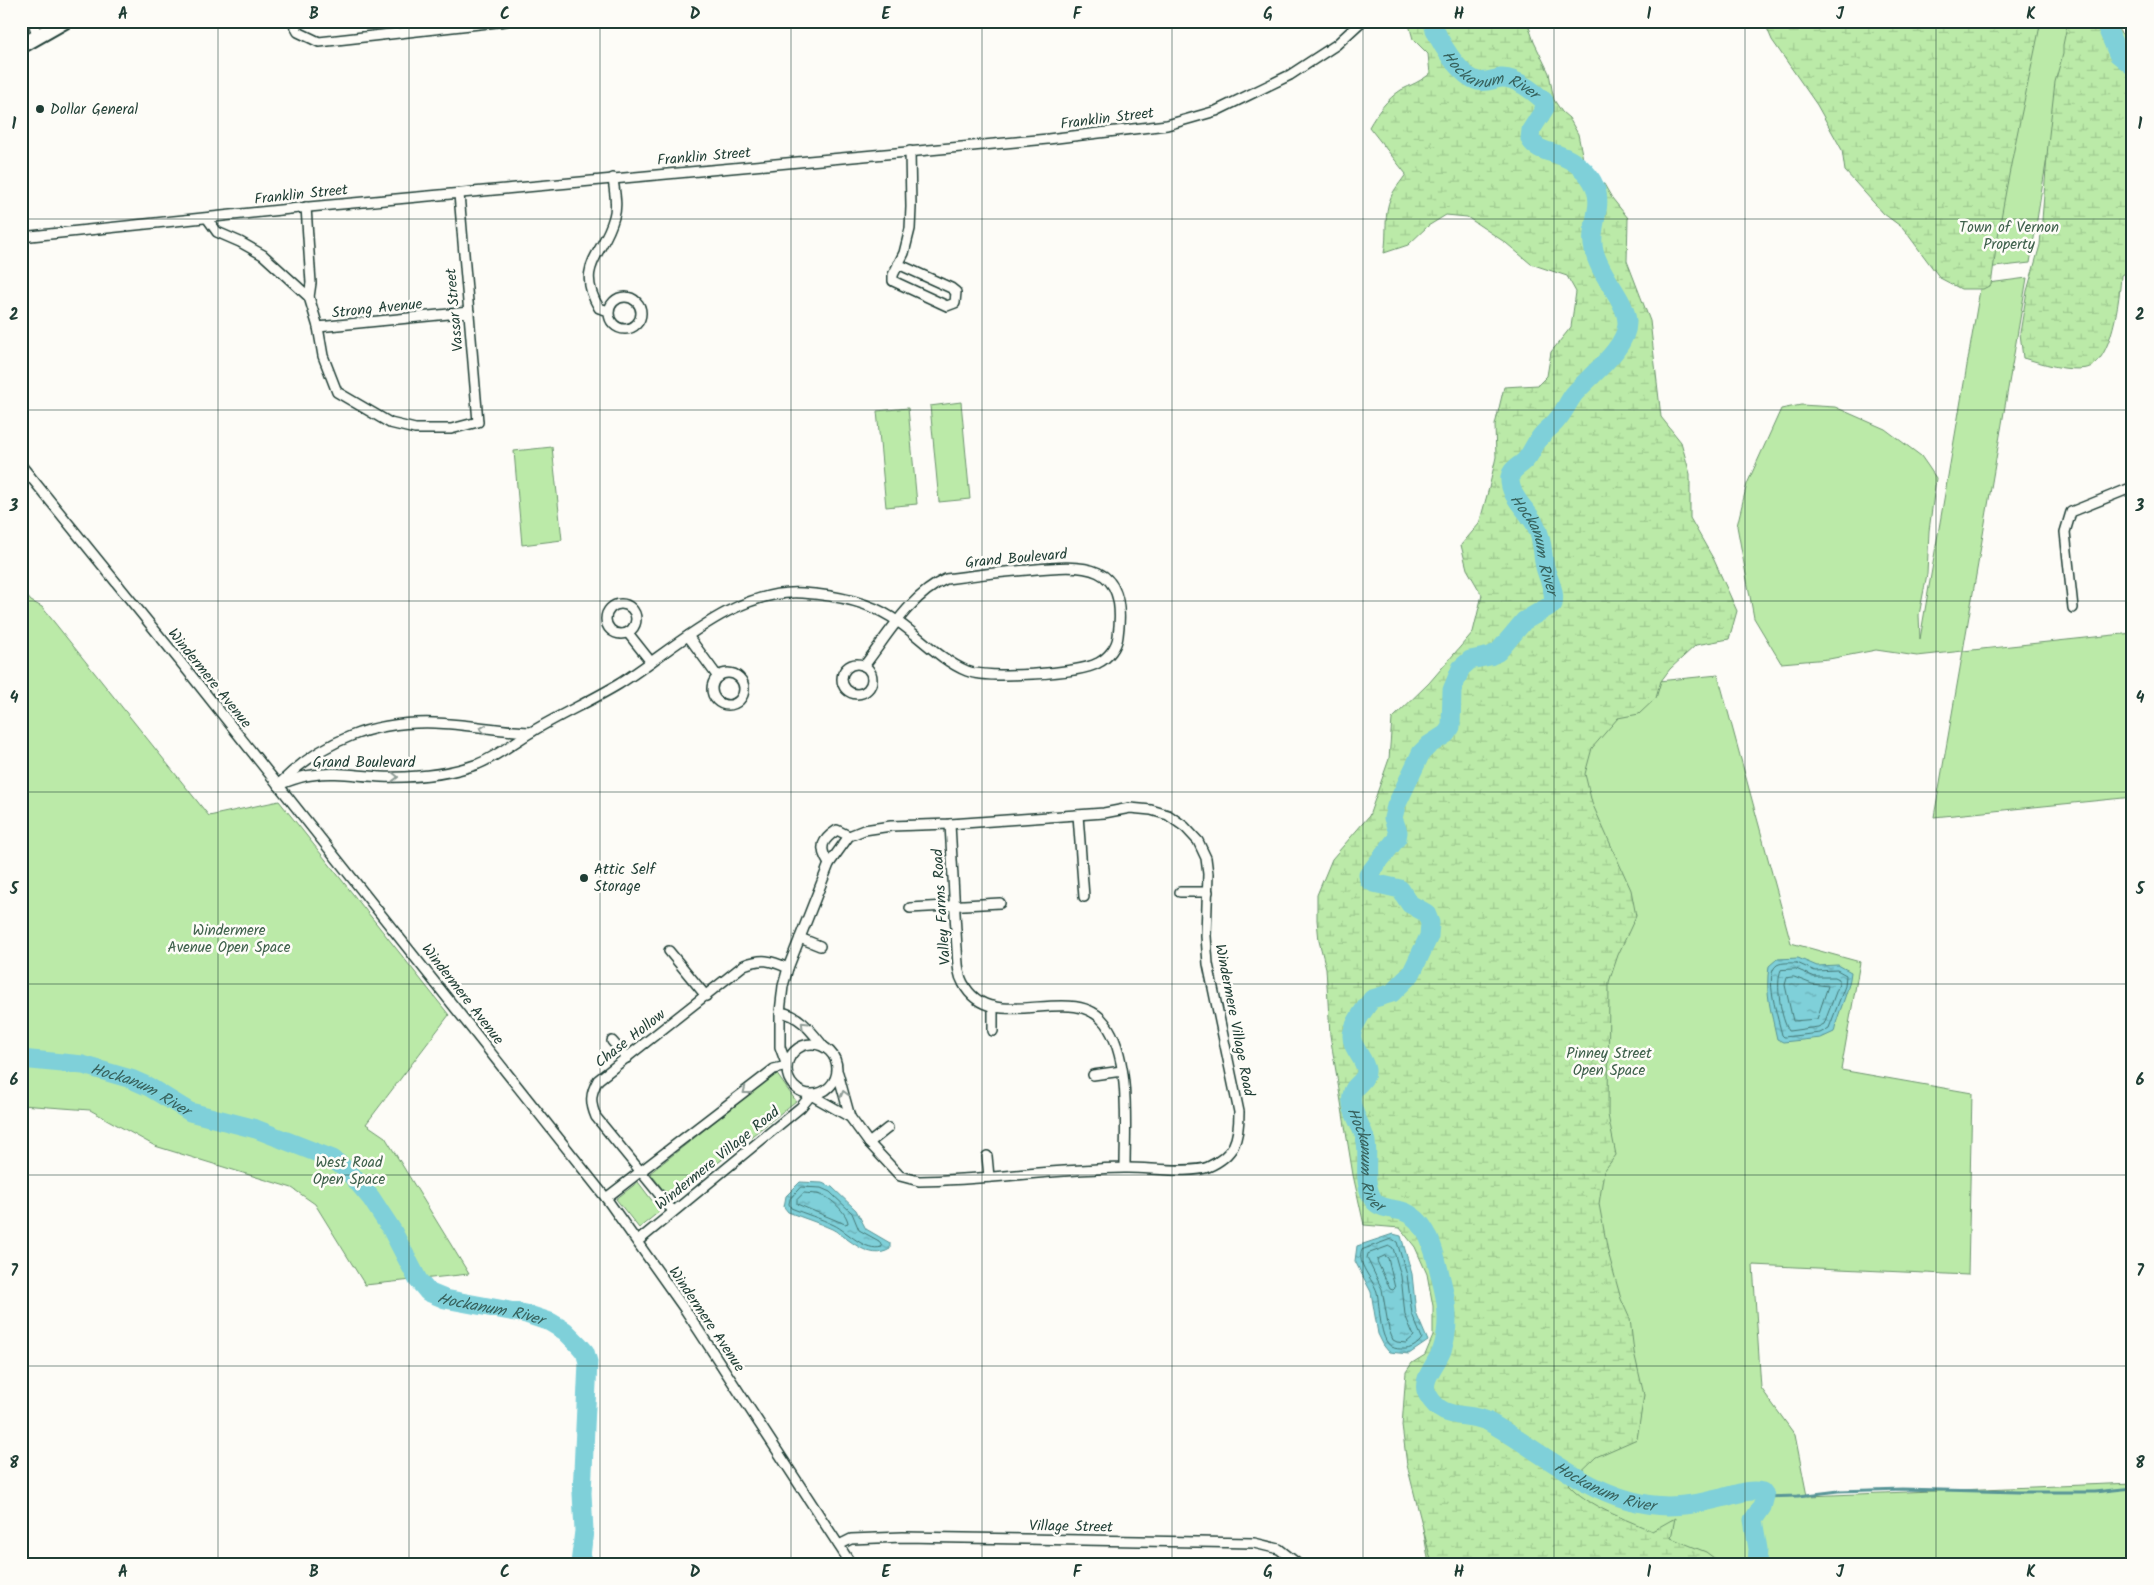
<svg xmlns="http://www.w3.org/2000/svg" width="2154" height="1585" viewBox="0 0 2154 1585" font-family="Kalam,sans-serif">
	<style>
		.green { fill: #bbeaa8; stroke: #6d946e }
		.wetland { fill: url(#wetland-marsh); stroke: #6d946e }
		.water { fill: url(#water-ripples); stroke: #599597 }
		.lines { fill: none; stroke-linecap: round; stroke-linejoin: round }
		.shore { stroke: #457876; stroke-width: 1 }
		.stream { stroke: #599597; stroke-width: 3 }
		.river { stroke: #7fd0d9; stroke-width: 19 }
		.street-casing { stroke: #1f3d34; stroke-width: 12 }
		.primary-casing { stroke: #1f3d34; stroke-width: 18 }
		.street { stroke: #fdfcf7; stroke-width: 9 }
		.primary { stroke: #fdfcf7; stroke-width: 14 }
		.oneway { stroke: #8e9c96 }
		.grid { fill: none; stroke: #1f3d34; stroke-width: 1; stroke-opacity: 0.55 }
		.poi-dot { fill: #1f3d34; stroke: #fdfcf7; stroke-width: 2 }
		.labels { text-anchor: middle; stroke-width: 5; stroke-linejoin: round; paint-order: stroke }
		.poi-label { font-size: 15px; fill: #1f3d34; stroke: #fdfcf7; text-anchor: start }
		.street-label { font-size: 15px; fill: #1f3d34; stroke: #fdfcf7 }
		.park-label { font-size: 15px; fill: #3e604b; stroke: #fdfcf7 }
		.water-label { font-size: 16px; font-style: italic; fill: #37625d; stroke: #fdfcf7 }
		.neatline { fill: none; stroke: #1f3d34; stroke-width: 2 }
		.grid-label { font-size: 16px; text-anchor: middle; font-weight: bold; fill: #1f3d34 }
	</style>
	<defs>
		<pattern id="wetland-marsh" width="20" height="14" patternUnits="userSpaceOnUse" patternTransform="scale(1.25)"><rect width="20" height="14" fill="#bbeaa8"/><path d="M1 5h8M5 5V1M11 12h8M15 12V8" fill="none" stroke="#a0ca91"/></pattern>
		<pattern id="water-ripples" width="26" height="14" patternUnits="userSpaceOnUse" patternTransform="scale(1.25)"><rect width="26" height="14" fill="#7fd0d9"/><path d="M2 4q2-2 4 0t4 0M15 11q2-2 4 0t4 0" fill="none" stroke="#67aab1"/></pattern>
	</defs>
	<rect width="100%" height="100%" fill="#fdfcf7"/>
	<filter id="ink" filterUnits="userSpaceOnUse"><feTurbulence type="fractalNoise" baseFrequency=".02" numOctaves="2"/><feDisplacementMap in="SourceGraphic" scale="10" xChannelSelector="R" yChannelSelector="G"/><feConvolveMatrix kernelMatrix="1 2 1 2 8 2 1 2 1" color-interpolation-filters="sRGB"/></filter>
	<g filter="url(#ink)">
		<!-- green -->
		<g class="green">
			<polygon points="2020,21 2069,21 2030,263 1977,269"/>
			<polygon points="2027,278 1963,651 2133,633 2133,797 1934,817 1963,651 1917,656 1876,650 1829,659 1781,663 1754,618 1737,526 1747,484 1781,409 1801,405 1835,407 1885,429 1921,456 1928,466 1936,478 1929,531 1927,574 1919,615 1920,639 1981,284"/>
			<polygon points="961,402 970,499 939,502 930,406"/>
			<polygon points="908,408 917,504 886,507 877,411"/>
			<polygon points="552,447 562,540 522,545 514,451"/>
			<polygon points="21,589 31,601 42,607 209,816 279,801 449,1015 366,1124 385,1137 469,1274 365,1285 315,1204 292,1188 155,1146 90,1110 21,1105"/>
			<polygon points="1718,675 1791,943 1860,962 1841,1070 1972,1093 1968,1275 1753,1265 1761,1388 1795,1435 1807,1496 2133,1483 2133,1564 1429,1564 1410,1450 1469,1290 1450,702"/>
			<polygon points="776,1073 796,1101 671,1200 650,1173"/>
			<polygon points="638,1182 660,1211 639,1228 616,1199"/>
		</g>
		<!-- wetland -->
		<g class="wetland">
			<path d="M1408,21H1527L1534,42L1549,73L1554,100L1562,112L1569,118L1578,134L1583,159L1604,184L1612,198L1628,218L1627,261L1650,321L1661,417L1681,442L1690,474V518L1714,560L1737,611L1729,639L1696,645L1670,669L1661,681L1656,698L1639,714L1618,718L1592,748L1585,774L1592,803L1631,890L1636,916L1618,955L1609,982L1608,1115L1616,1155L1604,1171L1599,1204L1608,1252L1621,1299L1630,1319L1634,1352L1644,1395L1637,1439L1596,1457L1568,1484C1588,1507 1624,1518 1652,1531L1675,1518L1671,1538L1706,1552L1722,1564H1432L1407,1465L1402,1426L1406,1372L1412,1363L1425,1355L1433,1336V1306L1427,1274L1415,1247L1400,1228L1364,1225L1353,1175L1330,1035L1326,968L1319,941L1317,920V895L1332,859L1369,816L1389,759L1392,719L1429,683L1473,632L1482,595L1467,569L1461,545L1479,524L1489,488L1496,457L1495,425L1504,387L1538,385L1547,376L1551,352L1571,327L1576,292L1567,276L1531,264L1506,243L1467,217L1446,215L1428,226L1408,245L1384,253C1388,235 1383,214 1391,197C1394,189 1401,182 1406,174L1369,127C1377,113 1387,99 1401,90C1411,85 1421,81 1430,74L1428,54L1413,39Z"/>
			<path d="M1764,21H2041C2023,109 2002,196 1991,285L1983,289H1961L1940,278L1903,228L1884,214L1845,171L1842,150L1817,105L1772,40Z"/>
			<path d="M2068,21H2112L2121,33L2133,42V271L2121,275C2120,296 2112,363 2087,368C2067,372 2042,363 2023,358L2020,333L2027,291L2040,245L2048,144L2055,82L2063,54V45Z"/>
		</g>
		<!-- water -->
		<g class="water">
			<path d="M1798,958L1817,966L1838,965L1851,972C1849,993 1838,1011 1834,1032L1821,1038L1783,1042L1777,1039C1771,1011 1765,994 1769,966L1777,959Z"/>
			<path d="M800,1182L822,1183L832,1187L856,1210L866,1229L890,1243V1249C869,1262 849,1238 832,1229C817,1222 803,1218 788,1212L784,1207L786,1196Z"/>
			<polygon points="1393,1234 1401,1236 1412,1274 1416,1313 1428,1341 1409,1354 1389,1352 1384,1346 1378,1334 1371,1292 1355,1261 1357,1246"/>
		</g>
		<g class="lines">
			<!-- shore -->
			<g class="shore">
				<path d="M1797,963L1815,971L1837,970L1846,975L1845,986L1829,1028L1820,1033L1784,1037L1782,1035C1779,1021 1763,974 1777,965C1782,962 1791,963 1797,963Z"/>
				<path d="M1796,969L1815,977H1835L1839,979V984L1824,1024L1818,1027L1789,1031C1781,1019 1775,983 1781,970Z"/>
				<polygon points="1794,977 1812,984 1828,986 1817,1019 1793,1021 1785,985 1787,978"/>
				<path d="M801,1187L821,1188L830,1192L852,1213L859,1230L879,1241L882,1247C865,1252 848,1232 834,1225C820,1218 805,1214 791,1208L789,1204L790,1199Z"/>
				<path d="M804,1193C809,1194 815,1193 821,1195C830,1197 847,1213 848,1223L845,1224L797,1204V1200Z"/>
				<path d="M1392,1239L1397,1242L1407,1275L1412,1314L1422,1338C1419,1344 1410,1350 1403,1349C1400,1349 1395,1349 1392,1347C1379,1340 1380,1306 1377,1292C1373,1279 1356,1264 1362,1250Z"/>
				<polygon points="1390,1246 1393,1248 1401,1276 1405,1315 1414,1336 1406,1343 1397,1342 1393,1340 1389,1330 1382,1289 1367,1258 1368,1254"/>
				<polygon points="1385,1256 1388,1258 1395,1288 1393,1290 1390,1289 1377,1261 1378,1259"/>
			</g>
			<!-- stream -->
			<polyline class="stream" points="1765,1497 1798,1496 1839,1491 1902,1489 2019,1492 2094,1492 2133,1488"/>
			<!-- river -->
			<g class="river">
				<path id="s1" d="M1432,21C1437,39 1459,76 1478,81C1486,83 1493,79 1501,78C1516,77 1533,91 1544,101L1545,108L1531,130L1530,139C1536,150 1548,151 1559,155C1574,160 1589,172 1595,187C1604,208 1588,229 1594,250C1599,275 1626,299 1627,322C1628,348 1589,376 1574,394C1568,402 1564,412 1557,420C1552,427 1544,431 1539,439C1534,445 1532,452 1527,458C1522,466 1512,467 1510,477C1508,496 1529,511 1536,526C1543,539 1542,553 1545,567C1548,579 1556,591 1553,604L1524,621L1498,652L1490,656L1470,660L1461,668L1452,690L1451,727L1446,734L1429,745L1421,753L1396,806L1393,818L1398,832L1397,838L1368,875L1369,880L1374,883L1400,889L1410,904L1426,913L1430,923L1429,936L1411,974L1392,993L1372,999C1365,1008 1353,1024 1352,1035C1351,1048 1364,1057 1366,1070C1367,1082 1353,1084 1352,1095C1349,1111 1363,1126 1366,1142C1369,1160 1362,1184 1374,1201C1379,1208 1393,1209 1402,1211C1431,1220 1436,1260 1443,1287C1448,1308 1449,1330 1442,1350C1437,1364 1419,1381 1428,1395C1443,1422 1464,1411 1487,1421C1546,1453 1596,1504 1668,1506C1685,1506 1701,1503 1717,1499C1731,1496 1748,1488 1762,1492L1765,1496L1762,1507L1753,1520L1758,1549L1757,1564"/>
				<polyline points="2104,21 2118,54 2133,66"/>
				<path id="s2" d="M21,1059L83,1065L131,1079L149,1087L190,1112L256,1129L333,1159L349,1172L371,1198L392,1230L418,1280L428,1292L445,1299L526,1314L550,1322L565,1331L579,1345L585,1352L588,1362L582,1493L584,1531L580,1564"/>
			</g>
			<!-- street casing -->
			<g class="street-casing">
				<g id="street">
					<polyline points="33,21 37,37"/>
					<polyline points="292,21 298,32 319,42 506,21"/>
					<polyline points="306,207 311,283 309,297"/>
					<polyline points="207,218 217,232 240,242 263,255 309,297 318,327 323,356 337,392 390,423 415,429 451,429 478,422 459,194"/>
					<polyline points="21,237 309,207 1048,139 1167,125 1216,111 1290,75 1336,45 1362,21"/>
					<polyline points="898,264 951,288 956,292 955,303 947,306 893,281 893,275 904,253 910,229 911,207 910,151"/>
					<circle cx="625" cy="313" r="16"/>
					<path d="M609,311L599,308C574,265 604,255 614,217C618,205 614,190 613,178"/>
					<polyline points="318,327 469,312"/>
					<polyline points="21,465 179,660 606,1198 686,1311 851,1564"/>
					<circle cx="621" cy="619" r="15"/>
					<polyline points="2073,608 2065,532 2071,512 2133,487"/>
					<polyline points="628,633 651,662"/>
					<polyline points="688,636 718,677"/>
					<circle cx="857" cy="679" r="15"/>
					<circle cx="728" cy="689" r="16"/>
					<path d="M279,784C323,740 373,721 435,723C467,724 499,731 531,732"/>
					<path d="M278,785C289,781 301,776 312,775C335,771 358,776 381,777C414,778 447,775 478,764C498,756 514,742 533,731C561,714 591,701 619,684C673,650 735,588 803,593C832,595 866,601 891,617C917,633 938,659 967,671C987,679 1079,674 1098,663C1108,658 1117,647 1118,636C1128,561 1085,564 1027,570C1000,572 973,575 946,579C910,595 888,635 864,666"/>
					<polyline points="1078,815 1084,897"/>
					<path d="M950,824L957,949C958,960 957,973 963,983C991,1038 1073,980 1105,1023C1131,1057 1125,1126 1125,1167"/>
					<path d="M829,864C818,847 822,840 837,830L849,836"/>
					<polyline points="1180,892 1208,892"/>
					<polyline points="910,908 1000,903"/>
					<polyline points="800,938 820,946"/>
					<polyline points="669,951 706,996"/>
					<polyline points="993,1006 993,1031"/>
					<path d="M780,1012C800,1015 811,1031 823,1046"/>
					<polyline points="612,1041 627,1058"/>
					<circle cx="812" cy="1069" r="25"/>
					<polyline points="838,1073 850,1117"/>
					<polyline points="1093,1075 1122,1071"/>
					<polyline points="869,1143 888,1128"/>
					<polyline points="987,1156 989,1177"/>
					<path d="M606,1198L774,1069L787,1066L780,1047V1012L783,986L788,968L829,864L849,836L864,830L891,826L950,824L1104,813L1130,808L1151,810L1168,815L1185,827L1198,841L1206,858L1208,874L1206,936L1208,964L1239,1112C1239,1140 1235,1155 1208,1167C1193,1174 1143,1167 1124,1168C1056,1169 987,1180 919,1181L900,1176L869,1143L850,1117L811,1095L801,1107L638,1241"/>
					<path d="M673,1211L596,1117C590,1103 590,1094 598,1080L744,965C762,958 770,960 788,968"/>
					<polyline points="839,1545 851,1539 903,1537 1254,1543 1279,1549 1298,1564"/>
				</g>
			</g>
			<!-- primary casing -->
			<g class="primary-casing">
				<polyline id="primary" points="21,46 65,21"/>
			</g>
			<!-- street -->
			<use href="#street" class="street"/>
			<!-- primary -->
			<use href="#primary" class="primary"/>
		</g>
		<!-- one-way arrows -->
		<defs><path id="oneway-chevron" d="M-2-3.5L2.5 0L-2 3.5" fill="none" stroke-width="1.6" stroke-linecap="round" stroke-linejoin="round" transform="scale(1.25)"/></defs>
		<g class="oneway">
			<use href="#oneway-chevron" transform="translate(483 729) rotate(-173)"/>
			<use href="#oneway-chevron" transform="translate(395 777) rotate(1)"/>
			<use href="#oneway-chevron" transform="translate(804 1025) rotate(-137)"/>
			<use href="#oneway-chevron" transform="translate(746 1091) rotate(142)"/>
			<use href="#oneway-chevron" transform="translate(844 1094) rotate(-105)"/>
		</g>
	</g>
	<!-- grid -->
	<path class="grid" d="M218,21V1564M409,21V1564M600,21V1564M791,21V1564M982,21V1564M1172,21V1564M1363,21V1564M1554,21V1564M1745,21V1564M1936,21V1564M21,219H2133M21,410H2133M21,601H2133M21,792H2133M21,984H2133M21,1175H2133M21,1366H2133"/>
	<!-- markers -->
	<g class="poi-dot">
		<circle cx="40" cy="109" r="5"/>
		<circle cx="584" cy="878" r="5"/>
	</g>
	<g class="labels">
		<!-- poi labels -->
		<g class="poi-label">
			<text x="50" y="114">Dollar General</text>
			<text x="594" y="874">Attic Self<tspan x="594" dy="17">Storage</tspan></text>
		</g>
		<!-- street labels -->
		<g class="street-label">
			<text transform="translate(1107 118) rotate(-7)" y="5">Franklin Street</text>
			<text transform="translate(704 156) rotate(-5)" y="5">Franklin Street</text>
			<text transform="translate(301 194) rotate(-6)" y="5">Franklin Street</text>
			<text transform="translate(377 308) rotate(-6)" y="5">Strong Avenue</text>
			<text transform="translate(454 310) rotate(-95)" y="5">Vassar Street</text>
			<text transform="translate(1016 558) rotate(-5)" y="5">Grand Boulevard</text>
			<text transform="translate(210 678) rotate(51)" y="5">Windermere Avenue</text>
			<text x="364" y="767">Grand Boulevard</text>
			<text transform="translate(941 907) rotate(-94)" y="5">Valley Farms Road</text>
			<text transform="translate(463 994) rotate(52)" y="5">Windermere Avenue</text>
			<text transform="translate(1235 1020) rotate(79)" y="5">Windermere Village Road</text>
			<text transform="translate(630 1038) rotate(-38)" y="5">Chase Hollow</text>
			<text transform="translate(717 1158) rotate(-39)" y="5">Windermere Village Road</text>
			<text transform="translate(707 1319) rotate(56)" y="5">Windermere Avenue</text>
			<text transform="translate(1071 1526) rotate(1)" y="5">Village Street</text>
		</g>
		<!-- park labels -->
		<g class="park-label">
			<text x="2009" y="232">Town of Vernon<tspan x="2009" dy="17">Property</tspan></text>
			<text x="229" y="935">Windermere<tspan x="229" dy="17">Avenue Open Space</tspan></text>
			<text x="1609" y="1058">Pinney Street<tspan x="1609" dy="17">Open Space</tspan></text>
			<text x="349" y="1167">West Road<tspan x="349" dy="17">Open Space</tspan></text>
		</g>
		<!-- water labels -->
		<g class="water-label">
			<text dy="6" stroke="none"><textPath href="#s1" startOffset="88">Hockanum River</textPath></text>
			<text dy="6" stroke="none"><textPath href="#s1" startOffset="691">Hockanum River</textPath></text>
			<text dy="6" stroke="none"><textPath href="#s2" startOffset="125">Hockanum River</textPath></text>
			<text dy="6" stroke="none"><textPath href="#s1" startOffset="1474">Hockanum River</textPath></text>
			<text dy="6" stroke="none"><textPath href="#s2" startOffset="561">Hockanum River</textPath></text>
			<text dy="6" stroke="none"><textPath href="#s1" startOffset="1954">Hockanum River</textPath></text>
		</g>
	</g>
	<!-- margin -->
	<rect width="2154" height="1585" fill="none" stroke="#fdfcf7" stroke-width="55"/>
	<rect x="28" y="28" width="2098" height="1530" class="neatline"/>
	<g class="grid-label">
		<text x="123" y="19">A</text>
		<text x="314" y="19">B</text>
		<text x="505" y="19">C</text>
		<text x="695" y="19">D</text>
		<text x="886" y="19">E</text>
		<text x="1077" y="19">F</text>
		<text x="1268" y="19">G</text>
		<text x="1459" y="19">H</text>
		<text x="1649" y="19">I</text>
		<text x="1840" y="19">J</text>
		<text x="2031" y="19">K</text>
		<text x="14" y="129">1</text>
		<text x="2140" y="129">1</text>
		<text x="14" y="320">2</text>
		<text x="2140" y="320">2</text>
		<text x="14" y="511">3</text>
		<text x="2140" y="511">3</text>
		<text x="14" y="703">4</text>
		<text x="2140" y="703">4</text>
		<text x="14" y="894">5</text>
		<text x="2140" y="894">5</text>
		<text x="14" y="1085">6</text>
		<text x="2140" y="1085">6</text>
		<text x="14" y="1276">7</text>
		<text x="2140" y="1276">7</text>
		<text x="14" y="1468">8</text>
		<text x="2140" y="1468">8</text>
		<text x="123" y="1577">A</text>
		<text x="314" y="1577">B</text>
		<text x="505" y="1577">C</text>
		<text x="695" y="1577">D</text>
		<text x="886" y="1577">E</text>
		<text x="1077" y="1577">F</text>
		<text x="1268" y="1577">G</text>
		<text x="1459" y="1577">H</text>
		<text x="1649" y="1577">I</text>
		<text x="1840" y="1577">J</text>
		<text x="2031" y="1577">K</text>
	</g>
</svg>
